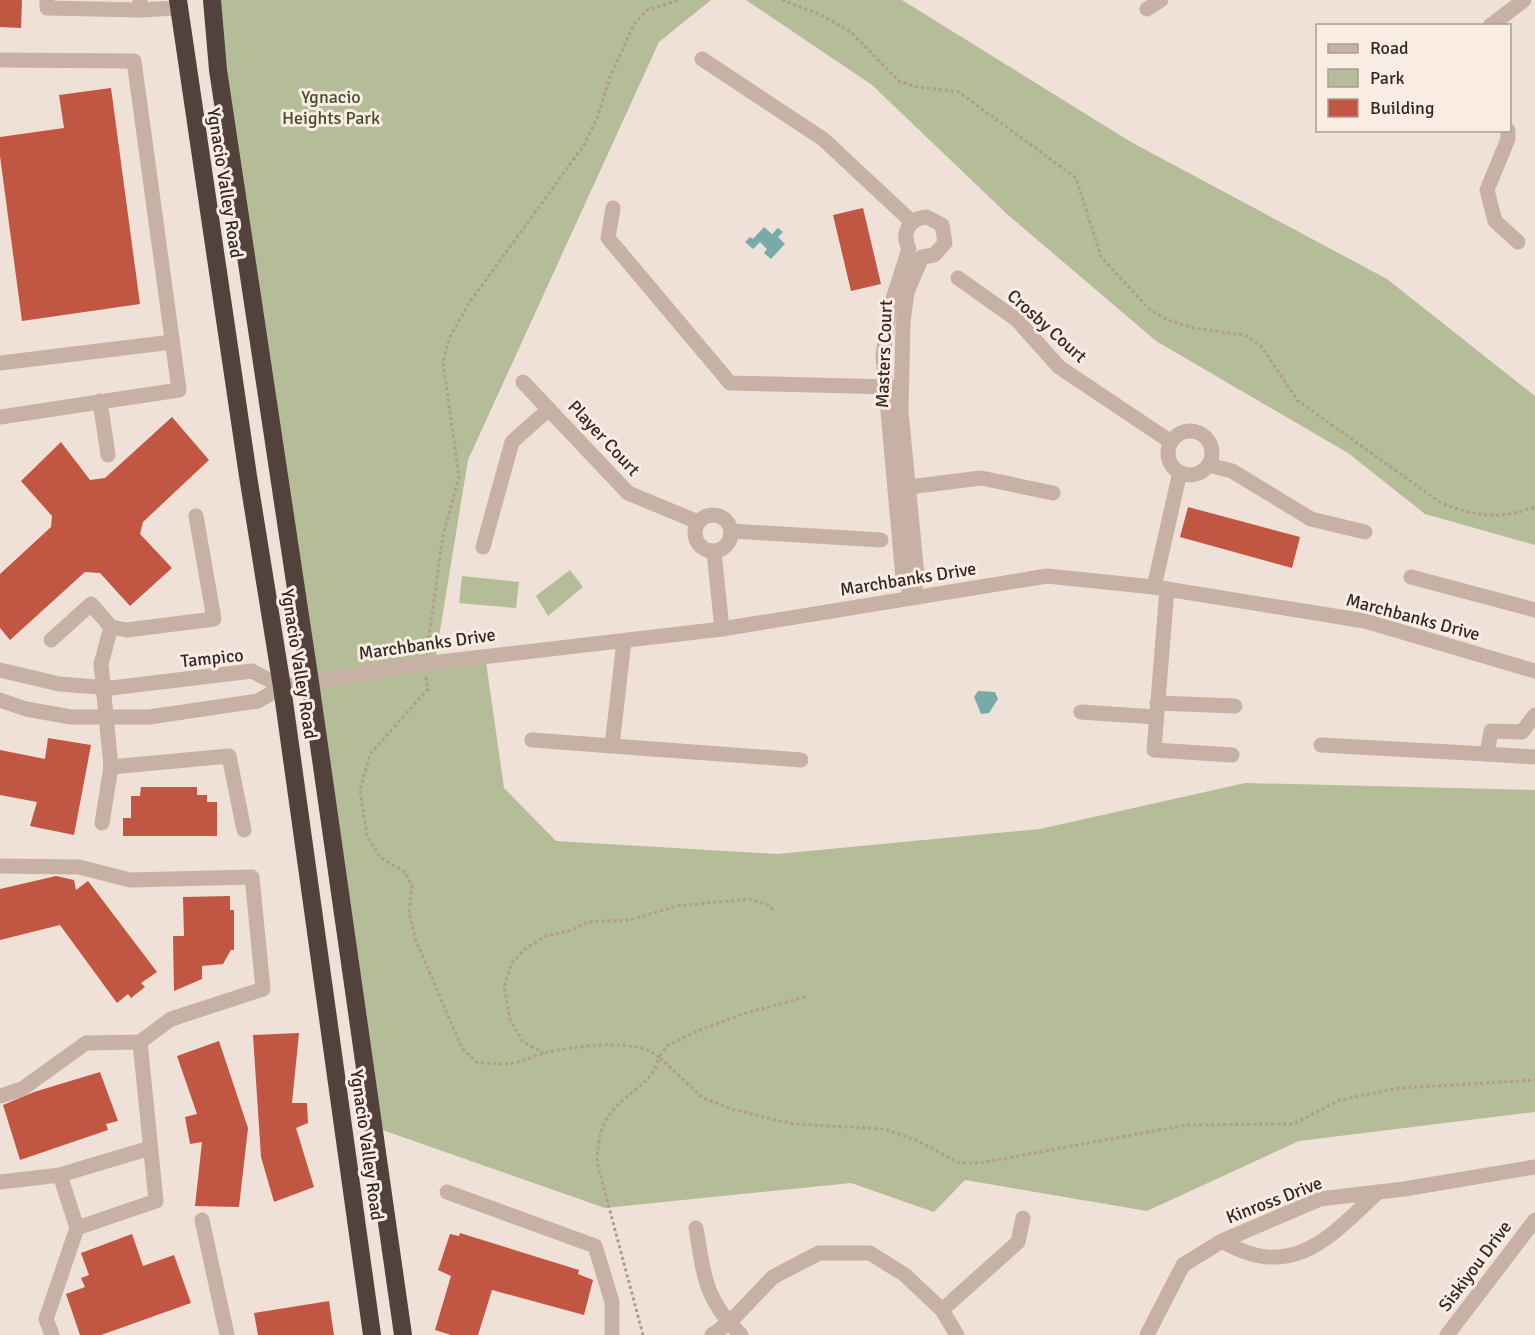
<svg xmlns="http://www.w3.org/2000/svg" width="1535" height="1335" viewBox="0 0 1535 1335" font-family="Signika,sans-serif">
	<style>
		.green { fill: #b4bd98 }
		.water { fill: #77aba8 }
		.building { fill: #c15643 }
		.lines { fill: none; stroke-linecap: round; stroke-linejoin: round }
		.path { stroke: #b29a8e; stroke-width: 3; stroke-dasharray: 3 3; stroke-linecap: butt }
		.minor { stroke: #c7b0a4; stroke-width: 15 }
		.highway { stroke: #53413c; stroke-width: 18 }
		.labels { text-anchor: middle; stroke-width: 6; stroke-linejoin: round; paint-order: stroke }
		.park-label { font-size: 18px; fill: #454f2a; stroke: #f8ece3 }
		.street-label { font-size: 18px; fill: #322825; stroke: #f8ece3 }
	</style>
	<rect width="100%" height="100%" fill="#efe1d7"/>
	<!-- green -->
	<g class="green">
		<polygon points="212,0 711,0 659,42 468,460 435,661 485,655 504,788 556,841 777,854 1040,829 1245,783 1535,790 1535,1112 1299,1141 1147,1211 965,1180 934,1212 851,1183 605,1208 374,1127"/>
		<polygon points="746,0 902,0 1131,142 1387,279 1535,396 1535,545 1425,514 1348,453 1156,341 1007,214 872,85"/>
		<polygon points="570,570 583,587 548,616 536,596"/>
		<polygon points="462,576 519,582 516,608 459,603"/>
	</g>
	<!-- water -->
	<g class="water">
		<polygon points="764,227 772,234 778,228 783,232 778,237 785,244 771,259 764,253 767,249 760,242 753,249 745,242 750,237 753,239"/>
		<polygon points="978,691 995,692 998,699 989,713 981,714 974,697"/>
	</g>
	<!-- building -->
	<g class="building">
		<polygon points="0,0 22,0 21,28 0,27"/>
		<polygon points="111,88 140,304 22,321 0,156 0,137 64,128 59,95"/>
		<polygon points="863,208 881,284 851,291 833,215"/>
		<polygon points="172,417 209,460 143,522 140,534 172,568 130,606 100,573 85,572 10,640 0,628 0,574 51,527 52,516 21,481 61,442 90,480 105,478"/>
		<polygon points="1188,507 1300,537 1292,568 1180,537"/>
		<polygon points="48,738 91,745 74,835 30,826 37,802 0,795 0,750 45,759"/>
		<polygon points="141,787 197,787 197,795 207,795 207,802 217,802 217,836 123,836 123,818 131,818 131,796 140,796"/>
		<polygon points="56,876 74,880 76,890 88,881 157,972 141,983 145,987 131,998 128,994 117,1003 60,925 0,940 0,889"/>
		<polygon points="230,896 230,910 234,910 234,950 231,950 223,964 202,966 202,979 174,991 173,936 184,936 183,897"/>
		<polygon points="299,1033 292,1103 307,1103 308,1123 296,1128 314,1187 274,1202 261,1157 253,1035"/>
		<polygon points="219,1041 248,1128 239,1207 195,1206 202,1142 190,1144 185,1117 197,1114 177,1056"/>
		<polygon points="100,1072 118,1121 106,1124 108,1130 20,1160 3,1105 34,1092"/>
		<polygon points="460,1233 579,1270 578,1274 593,1280 584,1315 492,1290 478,1335 451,1335 435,1330 451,1276 438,1270 450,1234 459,1236"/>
		<polygon points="132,1234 143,1266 174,1255 191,1303 101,1335 80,1335 66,1294 85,1287 81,1278 89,1275 81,1253"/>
		<polygon points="329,1301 334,1335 258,1335 254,1313"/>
	</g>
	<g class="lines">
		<!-- path -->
		<g class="path">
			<path d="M782,0L819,14L851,32L900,82L917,87L959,92L1076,178L1101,257L1149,309L1168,320L1193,328L1245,335L1261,346L1297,400L1441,503C1478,517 1498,520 1535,507"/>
			<polyline points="427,650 443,535 459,477 443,362 449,339 467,306 584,145 598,116 610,77 634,24 647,10 679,0"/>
			<path d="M426,677L428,689L370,754L360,790L367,836L380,857L406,873L412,886L409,912L416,941L462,1048L476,1062C488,1063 502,1065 514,1063C525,1061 535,1055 545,1053C574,1046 637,1037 659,1057C654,1085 621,1094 608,1117C599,1131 598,1146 597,1162L643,1335"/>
			<polyline points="805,997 746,1013 700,1030 668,1045 659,1057 703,1098 731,1109 793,1124 884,1129 916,1140 959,1163 980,1163 1186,1125 1293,1124 1340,1100 1399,1088 1535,1080"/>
			<polyline points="544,1053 523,1042 510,1019 504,986 512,963 526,948 546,936 572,930 587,922 630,920 676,906 751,899 768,905 775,912"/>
		</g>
		<!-- minor -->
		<g class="minor">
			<polyline points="47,0 47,8 140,10 140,0"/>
			<polyline points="1147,9 1161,0"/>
			<polyline points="140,10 177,8"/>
			<polyline points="1490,26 1524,0"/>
			<polyline points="702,59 823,139 912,222"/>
			<polyline points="0,60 134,61 179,390 0,417"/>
			<polyline points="1508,130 1508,139 1487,190 1495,221 1518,242"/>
			<polyline points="613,208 608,238 730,383 892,387"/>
			<path d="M927,217L942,225L945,243L934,255L922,257L907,292L903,322L901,412L917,575L913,597L903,578L883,356L889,311L909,249C901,233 909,218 927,217Z"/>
			<polyline points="958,278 1017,320 1059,367 1171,442"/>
			<polyline points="0,363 172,342"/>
			<polyline points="523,382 628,493 698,522"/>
			<polyline points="100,401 108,455"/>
			<circle cx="1190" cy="453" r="22"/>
			<polyline points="1209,465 1232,471 1311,519 1365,532"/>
			<polyline points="900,486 909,487 981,478 1053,493"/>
			<circle cx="713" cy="533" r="18"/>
			<polyline points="732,531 881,540"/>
			<polyline points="483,547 512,442 549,409"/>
			<polyline points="714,552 722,629"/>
			<polyline points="1411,577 1535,610"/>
			<polyline points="1154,587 1180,472"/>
			<polyline points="1167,589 1154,750 1232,755"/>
			<polyline points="51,640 91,604 111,627"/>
			<polyline points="0,670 59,684 111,688 252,671 282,687"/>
			<polyline points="0,700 26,709 71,717 149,717 258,701 282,687 405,666 722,629 1047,576 1154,587 1365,621 1535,671"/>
			<polyline points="1157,703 1235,706"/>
			<polyline points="1081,712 1156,717"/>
			<polyline points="532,740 801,760"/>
			<polyline points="1321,745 1487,754 1491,731 1522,732 1535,715"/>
			<polyline points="612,746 624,641"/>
			<polyline points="1487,754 1535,757"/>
			<polyline points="111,767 101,664 111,627 127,630 214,619 196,516"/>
			<polyline points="102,823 111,767 229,756 244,830"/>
			<polyline points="0,866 79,867 130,880 252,877 263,989 171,1019 140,1042 86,1043 22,1089 0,1096"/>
			<polyline points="0,1182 60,1175"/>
			<polyline points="447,1192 595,1246 612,1302 612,1335"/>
			<polyline points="202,1220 227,1335"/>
			<polyline points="77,1228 156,1201 140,1042"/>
			<path d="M696,1228C704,1275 704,1299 741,1335"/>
			<path d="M1222,1241C1292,1282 1329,1238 1378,1192"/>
			<polyline points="942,1310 1018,1242 1023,1218"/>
			<polyline points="52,1335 46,1319 77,1228 60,1175 150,1148"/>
			<polyline points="712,1335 729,1323 773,1277 819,1253 870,1253 905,1275 942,1310 957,1335"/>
			<polyline points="1147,1335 1183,1265 1222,1241 1320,1199 1404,1189 1535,1167"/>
			<polyline points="1447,1335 1535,1220"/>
		</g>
		<!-- highway -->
		<g class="highway">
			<polyline points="178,0 248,476 282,687 372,1335"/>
			<polyline points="212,0 218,70 310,682 403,1335"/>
		</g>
	</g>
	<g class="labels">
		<!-- park labels -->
		<g class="park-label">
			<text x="331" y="103">Ygnacio<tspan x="331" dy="21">Heights Park</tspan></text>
		</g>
		<!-- street labels -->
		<g class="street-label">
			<text transform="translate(225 183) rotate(81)" y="6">Ygnacio Valley Road</text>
			<text transform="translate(1047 326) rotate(42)" y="6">Crosby Court</text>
			<text transform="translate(884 354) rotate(-88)" y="6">Masters Court</text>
			<text transform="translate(604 438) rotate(47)" y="6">Player Court</text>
			<text transform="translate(908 579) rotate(-9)" y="6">Marchbanks Drive</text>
			<text transform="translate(1413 617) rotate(15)" y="6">Marchbanks Drive</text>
			<text transform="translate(427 644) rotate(-8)" y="6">Marchbanks Drive</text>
			<text transform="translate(212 658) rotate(-6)" y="6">Tampico</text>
			<text transform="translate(299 664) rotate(81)" y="6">Ygnacio Valley Road</text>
			<text transform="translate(367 1145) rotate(82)" y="6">Ygnacio Valley Road</text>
			<text transform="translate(1274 1200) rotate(-21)" y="6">Kinross Drive</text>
			<text transform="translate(1475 1266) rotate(-53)" y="6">Siskiyou Drive</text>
		</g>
	</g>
	<!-- legend -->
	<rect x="1316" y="24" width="195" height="108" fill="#f8ece3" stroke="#a99e97" stroke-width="1.5"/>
	<rect x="1328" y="44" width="30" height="9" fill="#c7b0a4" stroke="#a99e97" stroke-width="1.5"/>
	<text x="1370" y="54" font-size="18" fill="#322825">Road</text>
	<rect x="1328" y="69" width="30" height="18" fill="#b4bd98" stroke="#a99e97" stroke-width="1.5"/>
	<text x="1370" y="84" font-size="18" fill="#322825">Park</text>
	<rect x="1328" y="99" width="30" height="18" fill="#c15643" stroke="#a99e97" stroke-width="1.5"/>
	<text x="1370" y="114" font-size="18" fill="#322825">Building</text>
</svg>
